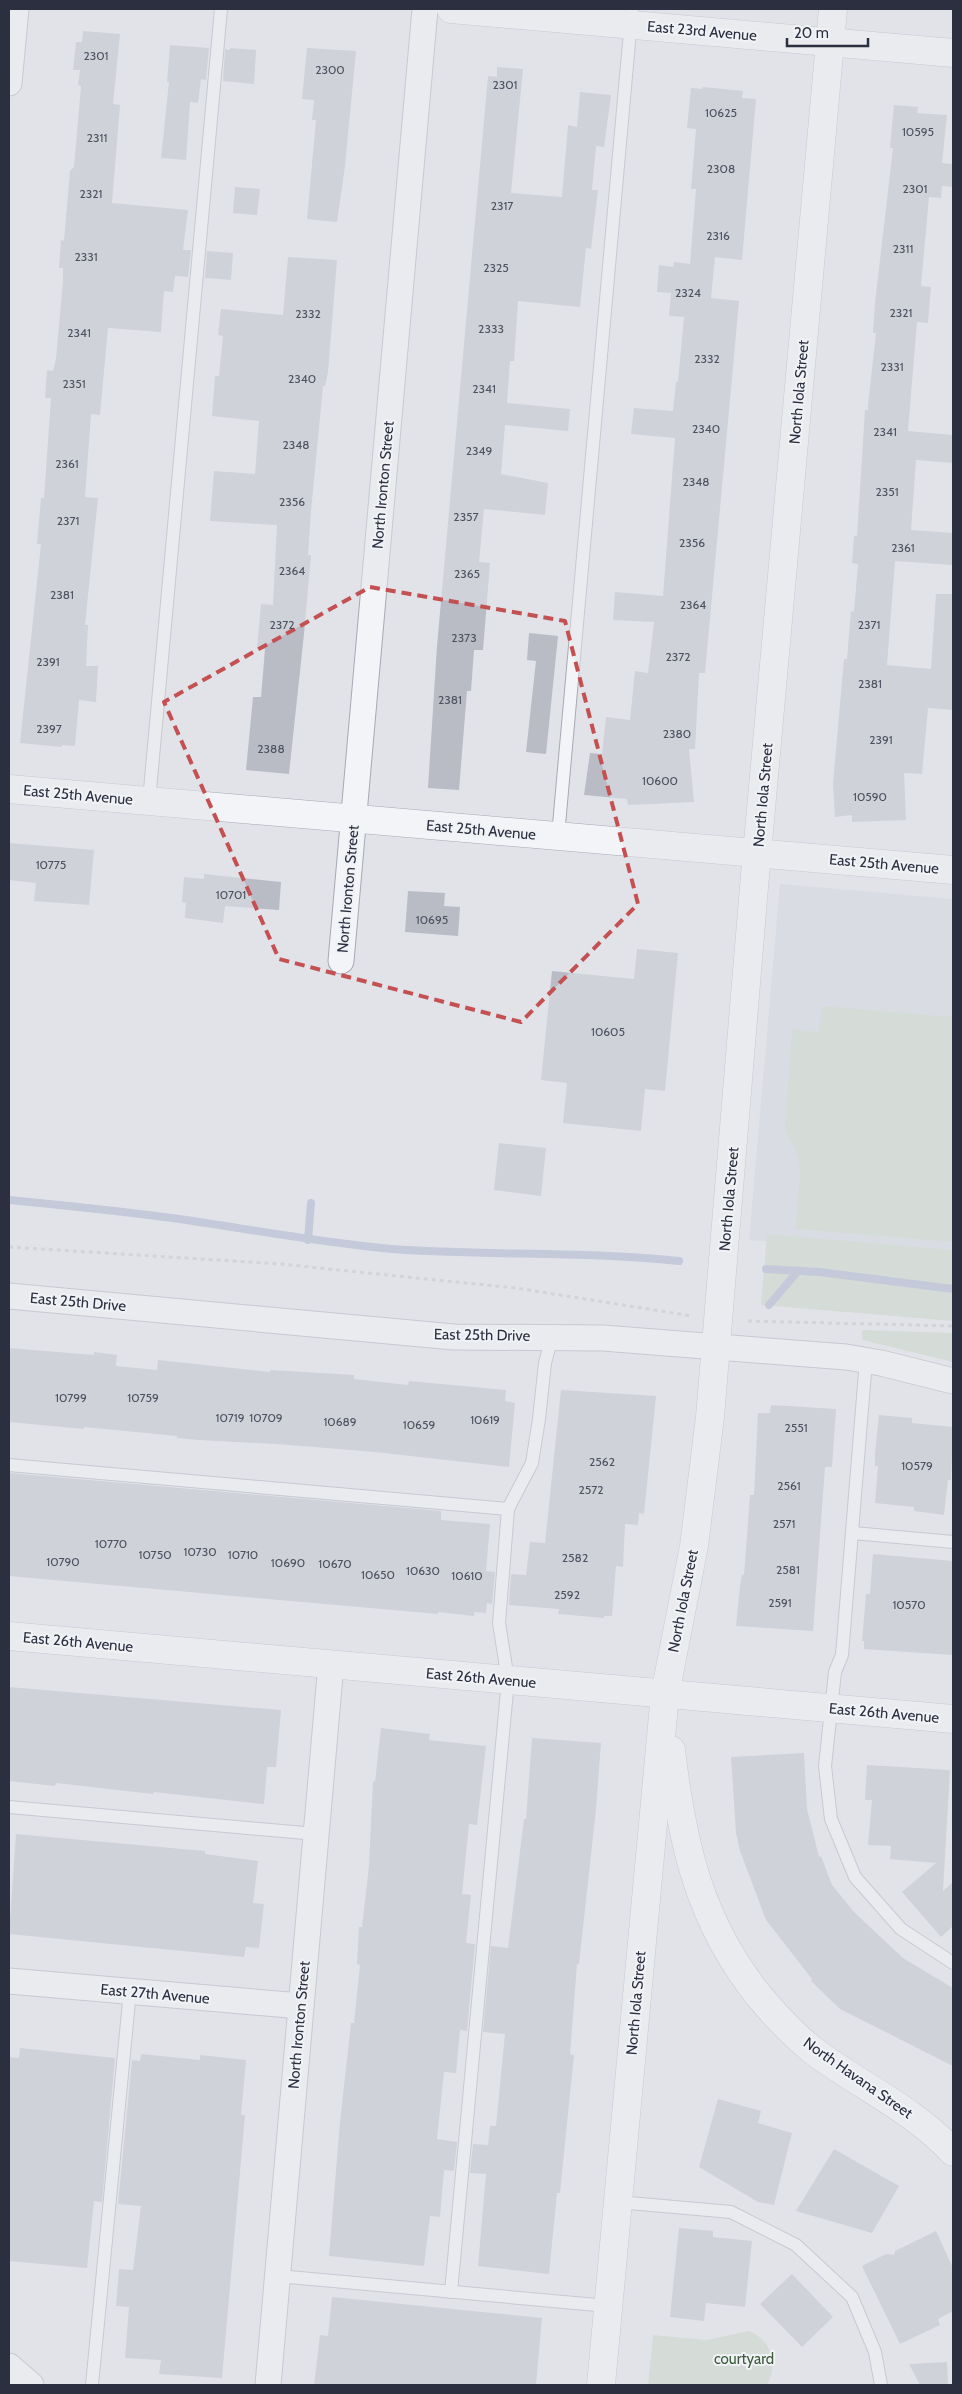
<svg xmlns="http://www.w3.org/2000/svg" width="962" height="2394" viewBox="0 0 962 2394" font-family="Cabin,sans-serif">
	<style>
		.built { fill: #cfd2da }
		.green { fill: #c5d2c3 }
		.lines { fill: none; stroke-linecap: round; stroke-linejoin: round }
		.stream { stroke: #9facc6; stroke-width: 8 }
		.building { fill: #b9bcc5 }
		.service-casing { stroke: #a7a9b3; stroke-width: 14 }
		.minor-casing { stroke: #a7a9b3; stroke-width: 27 }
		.tertiary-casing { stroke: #a7a9b3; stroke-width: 29 }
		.path { stroke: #bfc1c7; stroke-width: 3; stroke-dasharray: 4 4; stroke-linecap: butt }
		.service { stroke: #f3f4f7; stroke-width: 12 }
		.minor { stroke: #f3f4f7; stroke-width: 25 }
		.tertiary { stroke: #f3f4f7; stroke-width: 28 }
		.marked { fill: none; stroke: #c45051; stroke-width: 4; stroke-dasharray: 10 6; stroke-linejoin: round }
		.labels { text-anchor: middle; stroke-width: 4; stroke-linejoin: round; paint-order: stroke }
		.number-label { font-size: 12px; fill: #4e5260 }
		.street-label { font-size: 15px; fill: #2b2f3f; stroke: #f0f2f6 }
		.park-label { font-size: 15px; fill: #3b5a39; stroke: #f0f2f6 }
	</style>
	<rect width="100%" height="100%" fill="#e1e3e9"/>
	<!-- built -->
	<polygon class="built" points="780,884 953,899 953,1258 749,1240"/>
	<!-- green -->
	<g class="green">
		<polygon points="822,1006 953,1017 953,1242 795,1229 800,1175 799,1160 785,1128 792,1029 819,1032"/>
		<polygon points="767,1234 953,1250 953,1321 761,1305"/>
		<polygon points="862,1330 953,1333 953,1362 862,1340"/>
		<path d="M748,2331C771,2338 779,2365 767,2385H648L653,2335L707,2340Z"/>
	</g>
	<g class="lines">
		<!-- stream -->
		<g class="stream">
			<path d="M9,1200C70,1206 132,1212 193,1221C259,1231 325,1243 392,1249C487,1256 583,1251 679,1261"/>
			<polyline points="308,1240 311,1203"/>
			<polyline points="766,1269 819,1272 953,1289"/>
			<polyline points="769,1305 798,1271"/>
		</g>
	</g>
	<!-- building -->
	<g class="building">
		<polygon points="83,31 120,34 113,104 120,105 112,203 188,210 183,250 191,250 188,277 175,276 173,292 164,291 161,332 108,328 100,415 91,414 85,497 98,498 85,625 88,625 86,666 98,666 96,702 79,700 75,746 62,745 62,747 20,743 41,544 37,544 41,498 44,498 51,398 45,398 47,370 53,371 56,359 63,281 63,268 59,268 61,240 64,241 70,171 74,167 81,86 78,85 80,70 73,70 76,42 82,42"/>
		<polygon points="170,45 209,48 206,80 201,79 198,103 190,102 186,160 161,158 169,82 167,82"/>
		<polygon points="230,48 256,50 254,84 223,81 225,49 230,50"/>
		<polygon points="307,48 356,51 345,166 337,222 307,219 316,120 312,120 314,100 302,99"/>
		<polygon points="497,67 523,69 511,193 562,197 568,125 577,127 580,92 611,95 604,147 596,146 592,190 598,190 591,249 586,248 580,307 518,301 514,361 510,361 507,403 570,409 568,431 505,425 501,474 548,483 545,515 484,509 479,562 490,563 483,650 474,650 471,691 467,691 459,790 428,788 437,646 488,76 497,77"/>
		<polygon points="703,87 743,91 742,98 756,99 742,260 715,257 711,298 739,301 705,673 699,673 695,749 689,749 694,802 628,805 627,799 584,795 590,753 602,754 606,717 630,720 635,671 648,673 654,622 613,620 615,592 663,596 675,438 631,434 634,408 673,411 676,382 678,382 684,317 669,316 671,293 657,292 659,265 673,267 674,262 690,264 696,189 691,189 696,129 687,128 691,88 702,89"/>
		<polygon points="894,105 918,107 917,113 947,115 942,163 953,164 953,187 942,186 941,198 929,197 921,286 931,287 928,323 917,322 908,431 953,435 953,463 916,460 911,530 953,533 953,565 895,561 887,665 931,669 936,594 953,594 953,710 928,708 922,774 904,773 906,820 852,822 852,815 835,817 833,784 844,659 847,659 851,611 854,612 858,564 852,563 854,536 857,536 865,410 868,410 868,405 876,333 873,333 875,303 893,148 890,148"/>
		<polygon points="235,187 260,189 257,215 233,213"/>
		<polygon points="207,251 233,253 231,280 205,278"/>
		<polygon points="288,257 337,260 328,372 325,386 323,386 311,511 308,555 311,555 304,634 289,774 246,770 253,697 261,697 265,649 257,649 261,604 273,605 277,525 210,521 214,471 255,474 259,421 212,416 215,376 219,376 223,336 218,335 221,309 283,315"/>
		<polygon points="529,633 558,636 546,754 526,752 536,661 527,660"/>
		<polygon points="9,843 94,850 89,905 34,901 36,883 9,880"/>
		<polygon points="204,874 281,882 279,910 225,906 223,923 185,918 186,903 182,902 184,877 204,879"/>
		<polygon points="408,891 445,893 444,906 460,907 458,936 405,932"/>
		<polygon points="637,949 678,953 665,1091 645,1089 641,1131 563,1123 567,1083 541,1080 552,971 634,979"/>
		<polygon points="499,1143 546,1148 541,1196 494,1190"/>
		<polygon points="9,1348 94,1355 94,1352 117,1355 116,1366 157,1370 158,1360 270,1372 270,1370 354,1375 354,1379 408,1385 409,1381 506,1390 505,1401 515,1403 509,1467 375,1452 277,1444 198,1440 177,1438 177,1436 84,1427 84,1429 9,1422"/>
		<polygon points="561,1390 656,1396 644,1514 639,1513 638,1525 625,1524 623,1567 616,1566 612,1616 604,1616 604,1618 558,1614 559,1609 509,1605 511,1574 526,1575 530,1542 545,1543"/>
		<polygon points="771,1405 836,1409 832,1467 825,1467 813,1631 736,1626 740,1586 742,1574 744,1575 750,1495 754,1495 758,1413 770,1413"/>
		<polygon points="879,1415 912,1418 912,1423 953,1427 951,1480 948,1480 944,1515 914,1511 914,1507 875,1503 878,1466 875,1466 875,1453"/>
		<polygon points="9,1473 441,1511 441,1520 490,1524 486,1571 495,1572 492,1604 487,1603 486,1613 474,1612 474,1616 438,1612 438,1614 9,1576"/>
		<polygon points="873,1554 953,1561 953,1655 864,1649 864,1641 862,1641 866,1594 870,1594"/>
		<polygon points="9,1687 281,1710 276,1767 267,1767 264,1804 154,1792 153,1794 56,1783 55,1786 9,1781"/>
		<polygon points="381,1728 430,1734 429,1740 486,1746 477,1825 469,1824 462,1894 471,1895 466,1943 475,1944 467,2031 460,2030 456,2073 444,2072 437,2139 457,2142 454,2171 444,2170 440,2217 430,2216 424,2266 329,2256 340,2122 351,2023 354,2023 360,1965 357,1964 359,1927 362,1927 369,1866 373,1781 375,1782"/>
		<polygon points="532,1738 601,1743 596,1809 579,1964 577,1964 570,2054 574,2055 566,2133 560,2193 557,2193 549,2274 478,2266 486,2174 470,2173 473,2144 488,2145 490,2126 496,2126 505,2034 483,2032 491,1946 508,1948 524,1819 526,1819"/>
		<polygon points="804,1753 807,1809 819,1857 821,1856 832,1885 855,1913 903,1958 953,1988 953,2066 840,2009 811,1981 812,1979 766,1920 740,1851 736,1833 731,1757"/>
		<polygon points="867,1765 950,1770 943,1891 953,1882 953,1926 941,1937 902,1892 936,1863 890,1859 891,1846 868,1845 872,1800 865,1800"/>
		<polygon points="16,1834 205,1851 205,1854 258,1861 253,1903 264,1904 259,1948 246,1947 244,1957 9,1934"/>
		<polygon points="20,2048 115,2058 102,2202 94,2201 87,2268 9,2261 9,2057 19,2058"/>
		<polygon points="141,2054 200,2060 200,2055 246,2060 241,2115 245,2115 222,2378 159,2374 161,2360 125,2358 129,2307 116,2306 119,2269 133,2270 141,2206 118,2204 132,2060 140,2061"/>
		<polygon points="718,2099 761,2111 758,2123 792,2133 774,2205 758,2202 699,2167"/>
		<polygon points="834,2149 899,2186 872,2233 796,2211"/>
		<polygon points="679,2228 713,2231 713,2237 752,2241 745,2307 706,2303 704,2321 670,2317"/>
		<polygon points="936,2231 953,2268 953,2311 938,2319 940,2325 900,2344 862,2266 886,2254 894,2255 895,2251"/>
		<polygon points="792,2274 833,2317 802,2347 760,2304"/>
		<polygon points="332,2297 542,2318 536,2385 314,2385 320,2335 328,2336"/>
		<polygon points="947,2362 948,2385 920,2385 909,2364"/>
	</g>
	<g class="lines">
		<!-- service casing -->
		<g class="service-casing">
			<g id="service">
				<polyline points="149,801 221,9"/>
				<polyline points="558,836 632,9"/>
				<polyline points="866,1360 842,1655 835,1672 825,1766 831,1819 855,1877 901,1929 953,1963"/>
				<polyline points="9,1465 508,1509"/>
				<polyline points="853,1533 953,1542"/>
				<polyline points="9,1807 316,1834"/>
				<polyline points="618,2202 731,2212 796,2245 852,2297 875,2352 881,2385"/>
				<polyline points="278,2276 608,2306"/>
				<polyline points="451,2292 508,1680 499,1623 508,1509 532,1463 539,1419 545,1363 552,1337"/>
				<polyline points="92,2385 130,1991"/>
			</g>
		</g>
		<!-- minor casing -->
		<g class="minor-casing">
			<g id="minor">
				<polyline points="9,83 16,9"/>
				<polyline points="341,961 425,9"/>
				<polyline points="9,1296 454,1337 603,1338 846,1357 881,1363 953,1381"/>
				<polyline points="9,1981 301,2006"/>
				<polyline points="9,2366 31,2385"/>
				<polyline points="268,2385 331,1664"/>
			</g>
		</g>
		<!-- tertiary casing -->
		<g class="tertiary-casing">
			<g id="tertiary">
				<polyline points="451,9 953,53"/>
				<polyline points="9,789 953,870"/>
				<polyline points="9,1636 953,1719"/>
				<path d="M671,1750C682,1843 699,1921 759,1996C776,2016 794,2036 815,2052C861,2086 914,2110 953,2152"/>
				<polyline points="601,2385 665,1694 694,1546 710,1417 754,887 833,9"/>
			</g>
		</g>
		<!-- path -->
		<g class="path">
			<polyline points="9,1247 281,1264 426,1279 516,1288 692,1316"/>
			<polyline points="748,1321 953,1326"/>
		</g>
		<!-- service -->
		<use href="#service" class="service"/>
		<!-- minor -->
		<use href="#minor" class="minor"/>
		<!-- tertiary -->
		<use href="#tertiary" class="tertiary"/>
	</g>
	<!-- marked area -->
	<path d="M0 0H962V2394H0ZM370,587L565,621L638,904L521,1022L279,959L164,702Z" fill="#e1e3e9" fill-opacity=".55" fill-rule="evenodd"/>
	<path class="marked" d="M370,587L565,621L638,904L521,1022L279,959L164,702Z"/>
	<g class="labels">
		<!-- number labels -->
		<g class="number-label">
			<text x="96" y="60">2301</text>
			<text x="330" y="74">2300</text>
			<text x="505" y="89">2301</text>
			<text x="721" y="117">10625</text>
			<text x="918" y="136">10595</text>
			<text x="97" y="142">2311</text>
			<text x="721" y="173">2308</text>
			<text x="915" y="193">2301</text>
			<text x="91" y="198">2321</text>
			<text x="502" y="210">2317</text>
			<text x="718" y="240">2316</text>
			<text x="903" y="253">2311</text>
			<text x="86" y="261">2331</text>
			<text x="496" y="272">2325</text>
			<text x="688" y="297">2324</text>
			<text x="901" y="317">2321</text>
			<text x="308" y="318">2332</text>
			<text x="491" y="333">2333</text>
			<text x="79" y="337">2341</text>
			<text x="707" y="363">2332</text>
			<text x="892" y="371">2331</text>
			<text x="302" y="383">2340</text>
			<text x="74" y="388">2351</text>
			<text x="484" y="393">2341</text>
			<text x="706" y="433">2340</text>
			<text x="885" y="436">2341</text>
			<text x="296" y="449">2348</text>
			<text x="479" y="455">2349</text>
			<text x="67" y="468">2361</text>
			<text x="696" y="486">2348</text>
			<text x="887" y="496">2351</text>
			<text x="292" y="506">2356</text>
			<text x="466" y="521">2357</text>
			<text x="68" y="525">2371</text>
			<text x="692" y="547">2356</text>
			<text x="903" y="552">2361</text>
			<text x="292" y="575">2364</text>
			<text x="467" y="578">2365</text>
			<text x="62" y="599">2381</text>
			<text x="693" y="609">2364</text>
			<text x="282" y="629">2372</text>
			<text x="869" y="629">2371</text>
			<text x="464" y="642">2373</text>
			<text x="678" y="661">2372</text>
			<text x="48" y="666">2391</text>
			<text x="870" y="688">2381</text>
			<text x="450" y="704">2381</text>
			<text x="49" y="733">2397</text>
			<text x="677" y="738">2380</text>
			<text x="881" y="744">2391</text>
			<text x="271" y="753">2388</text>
			<text x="660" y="785">10600</text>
			<text x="870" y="801">10590</text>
			<text x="51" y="869">10775</text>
			<text x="231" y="899">10701</text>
			<text x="432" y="924">10695</text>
			<text x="608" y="1036">10605</text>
			<text x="71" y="1402">10799</text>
			<text x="143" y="1402">10759</text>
			<text x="230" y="1422">10719</text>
			<text x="266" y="1422">10709</text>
			<text x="485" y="1424">10619</text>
			<text x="340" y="1426">10689</text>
			<text x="419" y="1429">10659</text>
			<text x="796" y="1432">2551</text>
			<text x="602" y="1466">2562</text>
			<text x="917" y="1470">10579</text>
			<text x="789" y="1490">2561</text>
			<text x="591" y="1494">2572</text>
			<text x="784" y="1528">2571</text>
			<text x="111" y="1548">10770</text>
			<text x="200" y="1556">10730</text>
			<text x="155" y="1559">10750</text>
			<text x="243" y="1559">10710</text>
			<text x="575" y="1562">2582</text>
			<text x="63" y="1566">10790</text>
			<text x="288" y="1567">10690</text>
			<text x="335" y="1568">10670</text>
			<text x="788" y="1574">2581</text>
			<text x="423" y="1575">10630</text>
			<text x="378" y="1579">10650</text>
			<text x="467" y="1580">10610</text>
			<text x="567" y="1599">2592</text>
			<text x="780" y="1607">2591</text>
			<text x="909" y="1609">10570</text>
		</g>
		<!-- street labels -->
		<g class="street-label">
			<text transform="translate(702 31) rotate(5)" y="5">East 23rd Avenue</text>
			<text transform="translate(799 392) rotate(-85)" y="5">North Iola Street</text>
			<text transform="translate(383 485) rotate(-85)" y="5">North Ironton Street</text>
			<text transform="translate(78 795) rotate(5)" y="5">East 25th Avenue</text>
			<text transform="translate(763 795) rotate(-85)" y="5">North Iola Street</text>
			<text transform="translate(481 830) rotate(5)" y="5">East 25th Avenue</text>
			<text transform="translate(884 864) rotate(5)" y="5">East 25th Avenue</text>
			<text transform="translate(348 889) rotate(-85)" y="5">North Ironton Street</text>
			<text transform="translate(729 1199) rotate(-85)" y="5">North Iola Street</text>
			<text transform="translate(78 1302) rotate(5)" y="5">East 25th Drive</text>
			<text transform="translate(482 1335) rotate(1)" y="5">East 25th Drive</text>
			<text transform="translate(683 1601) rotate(-79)" y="5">North Iola Street</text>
			<text transform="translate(78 1642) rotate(5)" y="5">East 26th Avenue</text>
			<text transform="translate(481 1678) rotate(5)" y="5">East 26th Avenue</text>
			<text transform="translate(884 1713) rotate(5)" y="5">East 26th Avenue</text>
			<text transform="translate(155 1994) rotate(5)" y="5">East 27th Avenue</text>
			<text transform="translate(636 2003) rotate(-85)" y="5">North Iola Street</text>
			<text transform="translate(299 2025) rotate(-85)" y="5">North Ironton Street</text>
			<text transform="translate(858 2078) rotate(35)" y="5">North Havana Street</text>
		</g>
		<!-- park labels -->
		<g class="park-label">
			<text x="744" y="2364">courtyard</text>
		</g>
	</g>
	<!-- border -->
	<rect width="962" height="2394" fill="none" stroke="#2b2f3f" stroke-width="20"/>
	<!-- scale -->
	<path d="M787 38v8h81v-8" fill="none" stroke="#2b2f3f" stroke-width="2.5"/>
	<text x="794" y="38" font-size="15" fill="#2b2f3f" stroke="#f0f2f6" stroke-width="4" paint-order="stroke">20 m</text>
</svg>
